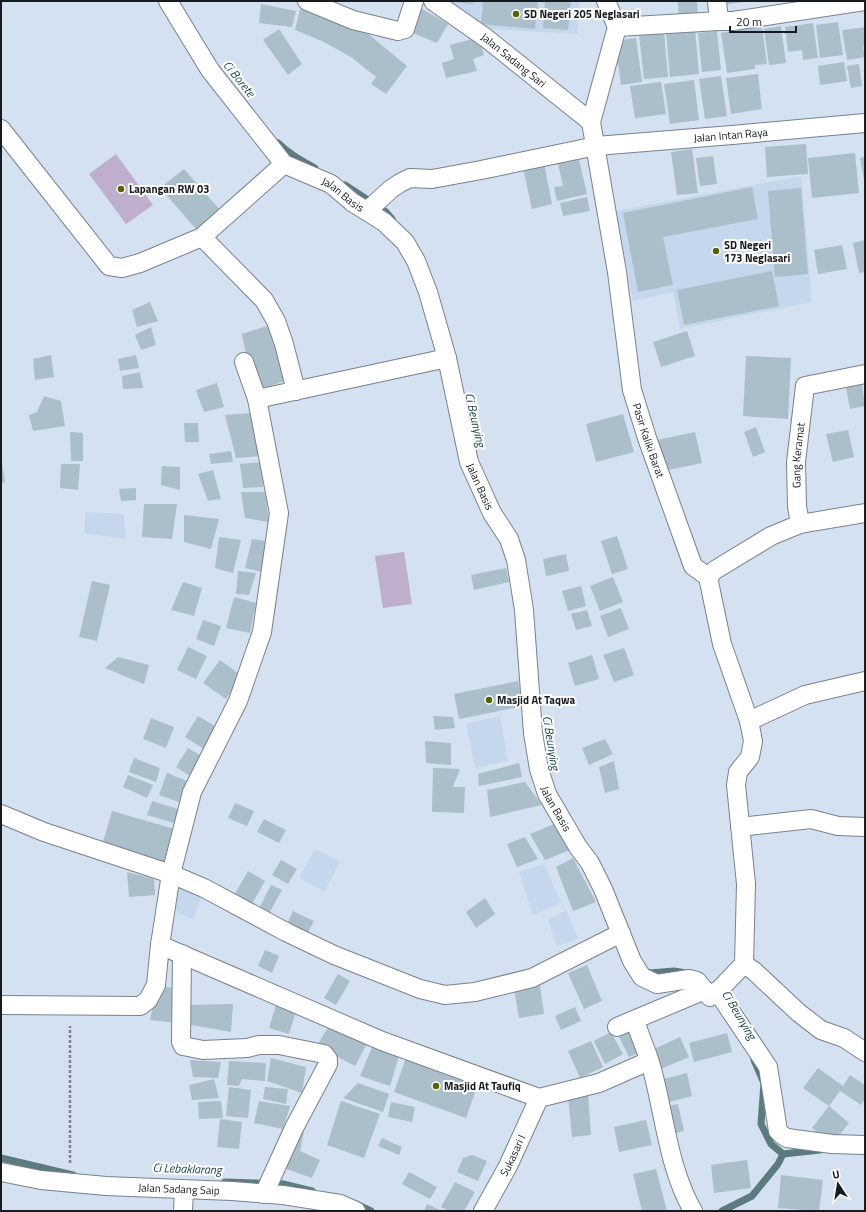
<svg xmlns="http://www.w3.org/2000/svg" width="866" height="1212" viewBox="0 0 866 1212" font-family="'Titillium Web',sans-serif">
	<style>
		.built { fill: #c5d7ed }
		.green { fill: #bfafcc }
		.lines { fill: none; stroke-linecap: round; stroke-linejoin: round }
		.stream { stroke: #5b7b7e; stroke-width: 7 }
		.building { fill: #aabfc9 }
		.street-casing { stroke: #778291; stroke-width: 20 }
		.path { stroke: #7b848f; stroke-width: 2.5; stroke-dasharray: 3 2; stroke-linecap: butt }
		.street { stroke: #fff; stroke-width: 18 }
		.poi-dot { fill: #556305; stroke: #fff; stroke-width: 1.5 }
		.labels { text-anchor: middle; stroke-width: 4; stroke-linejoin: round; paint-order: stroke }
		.poi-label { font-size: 11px; font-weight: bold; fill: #161b20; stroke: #fff; text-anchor: start }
		.street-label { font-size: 11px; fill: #161b20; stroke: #fff }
		.water-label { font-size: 12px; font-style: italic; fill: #133d40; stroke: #fff }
	</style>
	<rect width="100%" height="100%" fill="#d4e1f1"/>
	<!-- built -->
	<g class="built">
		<polygon points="432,1 580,1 577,34 475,28"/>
		<polygon points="801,176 812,302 680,329 673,292 633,301 616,211"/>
		<polygon points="85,512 124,514 125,539 84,533"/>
		<polygon points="500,716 508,761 475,768 466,724"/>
		<polygon points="315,849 340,862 324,891 299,878"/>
		<polygon points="544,864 561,903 533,915 519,872"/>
		<polygon points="178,883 203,892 193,920 170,908"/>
		<polygon points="566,910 578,939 557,946 548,920"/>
	</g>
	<!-- green -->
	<g class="green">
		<polygon points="116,154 153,205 126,224 89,174"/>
		<polygon points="404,552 412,604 383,608 375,556"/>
	</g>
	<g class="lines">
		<!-- stream -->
		<g class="stream">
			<path d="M278,143C289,154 302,161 315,168"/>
			<polyline points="345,185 386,212 392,219"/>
			<polyline points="645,971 650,973 674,971 686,973"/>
			<polyline points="754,1060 764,1083 761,1124 771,1144 783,1154 820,1150"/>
			<polyline points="1,1158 73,1175"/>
			<polyline points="225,1182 283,1184 312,1191"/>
			<polyline points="356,1204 371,1211"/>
			<polyline points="722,1211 752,1196 778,1164 783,1154"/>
		</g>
	</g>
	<!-- building -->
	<g class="building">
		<polygon points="451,1 474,1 473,4 451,2"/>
		<polygon points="483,1 538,1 535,29 481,24"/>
		<polygon points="545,1 571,1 568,30 543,28"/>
		<polygon points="678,1 697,1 698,21 679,21"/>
		<polygon points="722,1 744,1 744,2 722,5"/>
		<polygon points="261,4 296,11 292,27 259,23"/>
		<polygon points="419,7 448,24 437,43 410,32"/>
		<polygon points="300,9 329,20 330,17 367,33 407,66 386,94 371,84 376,77 351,57 322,41 295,30"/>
		<polygon points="838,22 843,55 820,58 816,25"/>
		<polygon points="813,23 818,58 803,60 802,50 788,52 785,27"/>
		<polygon points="781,26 786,63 769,65 764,29"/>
		<polygon points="762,27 767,64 755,65 755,69 727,73 721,33"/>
		<polygon points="865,27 865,46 863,47 865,57 847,60 842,30"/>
		<polygon points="279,29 302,64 288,75 263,40"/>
		<polygon points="695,29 699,74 670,77 666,32"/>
		<polygon points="717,31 721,70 702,72 698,33"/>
		<polygon points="664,32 668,77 644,79 639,35"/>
		<polygon points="479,37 484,55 473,59 477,71 446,78 442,63 454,59 450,45"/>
		<polygon points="636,38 642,82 621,85 615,41"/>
		<polygon points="844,62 847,81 820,85 818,66"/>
		<polygon points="859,64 862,86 851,88 847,66"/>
		<polygon points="758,74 762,109 731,114 726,78"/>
		<polygon points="721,76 727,116 705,119 699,79"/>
		<polygon points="694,80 699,120 670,124 664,84"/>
		<polygon points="661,82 666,114 635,118 630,86"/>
		<polygon points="806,144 808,174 767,177 765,147"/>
		<polygon points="692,149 698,193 677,195 671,152"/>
		<polygon points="855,153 859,193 812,198 808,158"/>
		<polygon points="578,155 587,194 557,201 554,187 563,186 557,159"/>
		<polygon points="713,156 717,184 700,186 696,158"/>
		<polygon points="865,157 865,180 864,180 860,158"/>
		<polygon points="544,163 552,204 532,209 523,168"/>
		<polygon points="184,169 220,210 197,230 160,188"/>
		<polygon points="752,187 758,219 663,237 673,285 638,292 623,213"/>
		<polygon points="801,188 808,274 775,277 768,191"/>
		<polygon points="587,197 590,211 563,216 560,203"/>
		<polygon points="865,240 865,272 859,273 853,243"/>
		<polygon points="842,245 847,269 818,274 814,250"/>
		<polygon points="772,271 779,306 684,325 677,290"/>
		<polygon points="150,302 158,321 137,327 132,310"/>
		<polygon points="273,324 290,379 262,389 249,369 242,334"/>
		<polygon points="151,327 156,345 141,350 135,335"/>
		<polygon points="687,331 695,356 661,367 653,342"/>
		<polygon points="51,355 54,377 35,380 33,359"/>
		<polygon points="136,355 139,368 120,371 118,359"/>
		<polygon points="746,356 791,358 788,419 743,416"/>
		<polygon points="140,372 143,388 123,389 122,376"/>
		<polygon points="861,379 865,406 850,409 845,382"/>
		<polygon points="217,383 224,407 204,412 196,390"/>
		<polygon points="44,396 61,401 65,426 33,431 29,415 37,412"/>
		<polygon points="251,413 262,456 236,458 225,415"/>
		<polygon points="623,414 634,452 596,462 586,424"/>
		<polygon points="184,423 198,423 199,442 185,442"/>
		<polygon points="756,427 765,452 753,457 744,432"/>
		<polygon points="848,430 854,457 833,462 826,434"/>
		<polygon points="70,432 83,433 83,461 71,461"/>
		<polygon points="695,432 702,463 664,471 657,440"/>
		<polygon points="231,451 233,462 211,464 209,454"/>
		<polygon points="1,456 5,482 1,484"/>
		<polygon points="261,462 263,487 243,488 240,464"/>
		<polygon points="61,464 80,464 78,490 60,488"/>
		<polygon points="162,466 180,467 180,490 161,485"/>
		<polygon points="213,470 221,499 208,501 198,474"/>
		<polygon points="136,488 136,500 121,501 119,489"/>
		<polygon points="241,492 265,492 269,522 245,518"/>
		<polygon points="144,504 177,504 172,539 142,537"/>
		<polygon points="184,515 219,519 211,549 184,542"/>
		<polygon points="617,536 628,569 612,574 601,541"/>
		<polygon points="219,537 241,540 233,573 215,568"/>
		<polygon points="252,539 271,542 265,573 245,568"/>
		<polygon points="566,554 569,571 546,576 543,559"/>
		<polygon points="506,568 509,582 474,590 471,575"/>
		<polygon points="238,571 256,573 249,595 236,594"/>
		<polygon points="613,577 623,602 600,611 590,586"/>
		<polygon points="92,581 110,585 97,641 79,637"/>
		<polygon points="183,582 202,588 194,616 171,610"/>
		<polygon points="581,586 586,606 568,611 562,591"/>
		<polygon points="234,597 256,603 250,633 226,628"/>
		<polygon points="621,608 629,629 608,637 600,616"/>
		<polygon points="587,610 592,626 576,630 571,614"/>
		<polygon points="203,620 221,626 214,646 196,639"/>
		<polygon points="188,647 207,656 196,679 177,670"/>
		<polygon points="624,648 634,675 614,682 603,655"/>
		<polygon points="592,655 599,679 575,686 568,663"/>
		<polygon points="118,657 149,665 144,684 105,668"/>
		<polygon points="220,660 242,676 226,699 203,683"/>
		<polygon points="518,681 523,706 459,719 454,694"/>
		<polygon points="198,716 220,729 207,751 185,737"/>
		<polygon points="433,716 453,717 455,728 435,730"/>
		<polygon points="151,718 174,727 166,748 143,739"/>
		<polygon points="605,739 613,754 589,765 582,748"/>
		<polygon points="425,741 451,743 451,765 426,763"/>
		<polygon points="188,748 205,758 193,778 176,767"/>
		<polygon points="134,758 160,768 156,782 129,772"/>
		<polygon points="614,761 619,789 605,793 599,767"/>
		<polygon points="519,763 522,777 479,786 478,774"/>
		<polygon points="433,768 460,769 453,787 465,787 464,813 432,812"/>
		<polygon points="167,773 192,783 184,804 159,795"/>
		<polygon points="128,775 153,785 147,798 123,787"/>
		<polygon points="525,782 542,805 490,817 487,790"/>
		<polygon points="152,801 181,810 177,824 147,815"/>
		<polygon points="235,803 254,811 247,826 228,818"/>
		<polygon points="112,811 178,830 166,868 101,849"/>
		<polygon points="264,819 286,830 279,843 257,832"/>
		<polygon points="554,824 570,850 545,860 530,834"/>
		<polygon points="525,837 538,859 517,867 507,844"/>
		<polygon points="573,858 596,902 573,911 556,867"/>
		<polygon points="281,860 297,869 288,884 272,875"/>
		<polygon points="248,871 265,881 250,907 233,897"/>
		<polygon points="127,872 154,879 155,895 129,897"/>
		<polygon points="271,885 282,890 267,917 257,912"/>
		<polygon points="485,898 495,914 476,928 466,912"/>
		<polygon points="293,911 314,921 306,936 286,926"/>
		<polygon points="265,950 279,956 272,973 258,966"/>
		<polygon points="587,965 602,1001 584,1009 568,973"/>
		<polygon points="338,974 350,981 336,1005 324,998"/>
		<polygon points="157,985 177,989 177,1023 150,1020"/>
		<polygon points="540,985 544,1014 519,1018 514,989"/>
		<polygon points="233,1004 231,1032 186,1024 187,1005"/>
		<polygon points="276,1005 296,1011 289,1034 269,1028"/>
		<polygon points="575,1007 581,1021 561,1030 555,1016"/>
		<polygon points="331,1022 368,1042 355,1066 317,1046"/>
		<polygon points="629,1026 642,1051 629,1057 617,1033"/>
		<polygon points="611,1032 623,1054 605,1064 594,1041"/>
		<polygon points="727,1033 732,1052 694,1062 689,1043"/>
		<polygon points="680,1037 689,1057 661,1069 652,1050"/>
		<polygon points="591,1041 603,1067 580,1078 568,1051"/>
		<polygon points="373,1045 399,1056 390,1086 360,1076"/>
		<polygon points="407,1055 479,1081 466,1118 394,1092"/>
		<polygon points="271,1058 306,1067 302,1093 267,1081"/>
		<polygon points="190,1060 221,1062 218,1078 193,1077"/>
		<polygon points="229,1061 266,1063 265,1081 242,1079 239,1086 227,1085"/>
		<polygon points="818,1068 843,1086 850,1075 865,1085 865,1099 861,1105 840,1091 829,1106 803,1088"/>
		<polygon points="687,1073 692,1096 666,1103 660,1080"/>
		<polygon points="214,1079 219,1098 192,1100 189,1085"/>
		<polygon points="358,1083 389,1094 383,1112 343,1098"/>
		<polygon points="229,1087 251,1090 248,1118 226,1116"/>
		<polygon points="265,1087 288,1089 286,1104 263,1099"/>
		<polygon points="588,1093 591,1135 572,1137 568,1095"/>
		<polygon points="221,1101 223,1118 199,1119 198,1102"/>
		<polygon points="259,1101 290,1106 283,1129 254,1123"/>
		<polygon points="341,1101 380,1114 364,1158 327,1145"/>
		<polygon points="391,1102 415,1107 412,1122 388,1117"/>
		<polygon points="678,1104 684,1131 667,1135 662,1107"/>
		<polygon points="829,1106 849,1123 832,1144 812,1128"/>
		<polygon points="220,1119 242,1122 239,1149 217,1147"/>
		<polygon points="646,1120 652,1145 619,1152 614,1127"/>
		<polygon points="296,1129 304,1132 300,1151 320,1160 312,1178 281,1167"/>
		<polygon points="382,1138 402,1147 399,1155 378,1146"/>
		<polygon points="472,1155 487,1161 478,1181 457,1172 463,1158"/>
		<polygon points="747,1160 751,1188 714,1193 711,1165"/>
		<polygon points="656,1169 667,1211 642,1211 633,1174"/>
		<polygon points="409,1172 437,1187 430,1199 402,1184"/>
		<polygon points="781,1175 823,1180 819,1211 778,1208"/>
		<polygon points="455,1182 475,1192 464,1211 449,1211 441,1207"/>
		<polygon points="427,1204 442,1211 424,1211"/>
	</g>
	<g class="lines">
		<!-- street casing -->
		<g class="street-casing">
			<g id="street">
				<path id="s1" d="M168,1L210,70L284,164L331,184L352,202L384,222L405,242L416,261L428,292L447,358L469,462L492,513L509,539L516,560L524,610L533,733L539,769L547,794L578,847L590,863L603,889L632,961L642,977L657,984L689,979L697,981L710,997"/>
				<polyline points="307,1 353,20 398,31 405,29 414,1"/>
				<path id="s2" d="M433,1L486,38L591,122"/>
				<path id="s3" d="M606,1L617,27L591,122L617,272L632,390L647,438L693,566L708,577L722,644L749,721L753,741L750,757L738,772L736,785L746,884L744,964L716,993"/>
				<polyline points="717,1 719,21"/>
				<polyline points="617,27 719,21 733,21 865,1"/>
				<polyline points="1,129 109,266 122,268 140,263 202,237 284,164"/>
				<path id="s4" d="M367,211L391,189L400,183L410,178L432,179L481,170L596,146L732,135L865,123"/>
				<polyline points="202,237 264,300 276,321 284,344 296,391"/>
				<polyline points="244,362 257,399 279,513 262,632 238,701 192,792 171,874 160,945 382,1041 539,1098 599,1083 649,1061"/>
				<polyline points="257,399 447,358"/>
				<path id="s5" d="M800,524L797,506L796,462L805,386L865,374"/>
				<polyline points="708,577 715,570 771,536 800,524 865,513"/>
				<polyline points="749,721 805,695 865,681"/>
				<polyline points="1,814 44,832 171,874 204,888 286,932 334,955 420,989 445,995 475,992 532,978 621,933"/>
				<polyline points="740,827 811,819 838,826 865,827"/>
				<polyline points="182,954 181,1042 183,1046 203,1050 247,1048 259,1045 279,1045 324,1054 328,1059 328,1064 294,1128 264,1194"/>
				<polyline points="744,964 754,971 799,1013 821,1030 844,1038 865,1052"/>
				<polyline points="717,991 768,1067 778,1131 782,1135 787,1138 832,1144 865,1145"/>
				<polyline points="1,1005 140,1006 148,1000 156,985 160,945"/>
				<path d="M635,1020C640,1038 649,1055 653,1073C665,1119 669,1169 693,1211"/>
				<polyline points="617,1027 705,990"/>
				<path id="s6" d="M1,1172L41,1180L106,1186L232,1191L283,1195L340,1204L356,1211"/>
				<polyline points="183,1211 184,1190"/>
				<path id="s7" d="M483,1211L508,1166L539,1098"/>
			</g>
		</g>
		<!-- path -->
		<polyline class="path" points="70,1163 70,1026"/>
		<!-- street -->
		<use href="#street" class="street"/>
	</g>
	<!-- markers -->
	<g class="poi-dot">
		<circle cx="516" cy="14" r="4"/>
		<circle cx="121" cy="189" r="4"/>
		<circle cx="716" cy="251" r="4"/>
		<circle cx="489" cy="700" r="4"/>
		<circle cx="436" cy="1086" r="4"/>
	</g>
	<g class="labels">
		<!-- poi labels -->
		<g class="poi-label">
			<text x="524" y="18">SD Negeri 205 Neglasari</text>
			<text x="129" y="193">Lapangan RW 03</text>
			<text x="724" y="249">SD Negeri<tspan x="724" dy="13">173 Neglasari</tspan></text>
			<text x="497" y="704">Masjid At Taqwa</text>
			<text x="444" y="1090">Masjid At Taufiq</text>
		</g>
		<!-- street labels -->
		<g class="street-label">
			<text dy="4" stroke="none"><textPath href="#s2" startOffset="100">Jalan Sadang Sari</textPath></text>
			<text dy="4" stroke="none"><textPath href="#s4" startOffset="379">Jalan Intan Raya</textPath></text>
			<text dy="4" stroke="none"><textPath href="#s1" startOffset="267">Jalan Basis</textPath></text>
			<text dy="4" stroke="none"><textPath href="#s3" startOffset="451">Pasir Kaliki Barat</textPath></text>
			<text dy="4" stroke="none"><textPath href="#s5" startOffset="69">Gang Keramat</textPath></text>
			<text dy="4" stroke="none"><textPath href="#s1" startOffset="603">Jalan Basis</textPath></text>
			<text dy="4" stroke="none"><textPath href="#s1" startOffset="939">Jalan Basis</textPath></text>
			<text dy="4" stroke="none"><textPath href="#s7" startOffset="63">Sukasari I</textPath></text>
			<text dy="4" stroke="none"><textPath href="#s6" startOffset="179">Jalan Sadang Saip</textPath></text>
		</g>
		<!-- water labels -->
		<g class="water-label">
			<text transform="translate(239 79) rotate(51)" y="4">Ci Borete</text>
			<text transform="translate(475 420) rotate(77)" y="4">Ci Beunying</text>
			<text transform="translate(551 743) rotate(81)" y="4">Ci Beunying</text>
			<text transform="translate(739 1015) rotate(59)" y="4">Ci Beunying</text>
			<text transform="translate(187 1169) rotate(2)" y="4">Ci Lebaklarang</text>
		</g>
	</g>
	<!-- border -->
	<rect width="866" height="1212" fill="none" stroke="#161b20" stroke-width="4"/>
	<!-- north arrow -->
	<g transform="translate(838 1184) rotate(348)" stroke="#ffffff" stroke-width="3" paint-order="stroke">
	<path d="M0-3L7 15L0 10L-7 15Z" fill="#161b20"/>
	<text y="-6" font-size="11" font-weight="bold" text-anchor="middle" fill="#161b20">U</text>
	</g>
	<!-- scale -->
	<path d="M730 26v6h66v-6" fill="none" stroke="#161b20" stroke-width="2"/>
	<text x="736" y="26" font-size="12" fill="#161b20" stroke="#ffffff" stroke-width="3" paint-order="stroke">20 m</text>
</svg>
